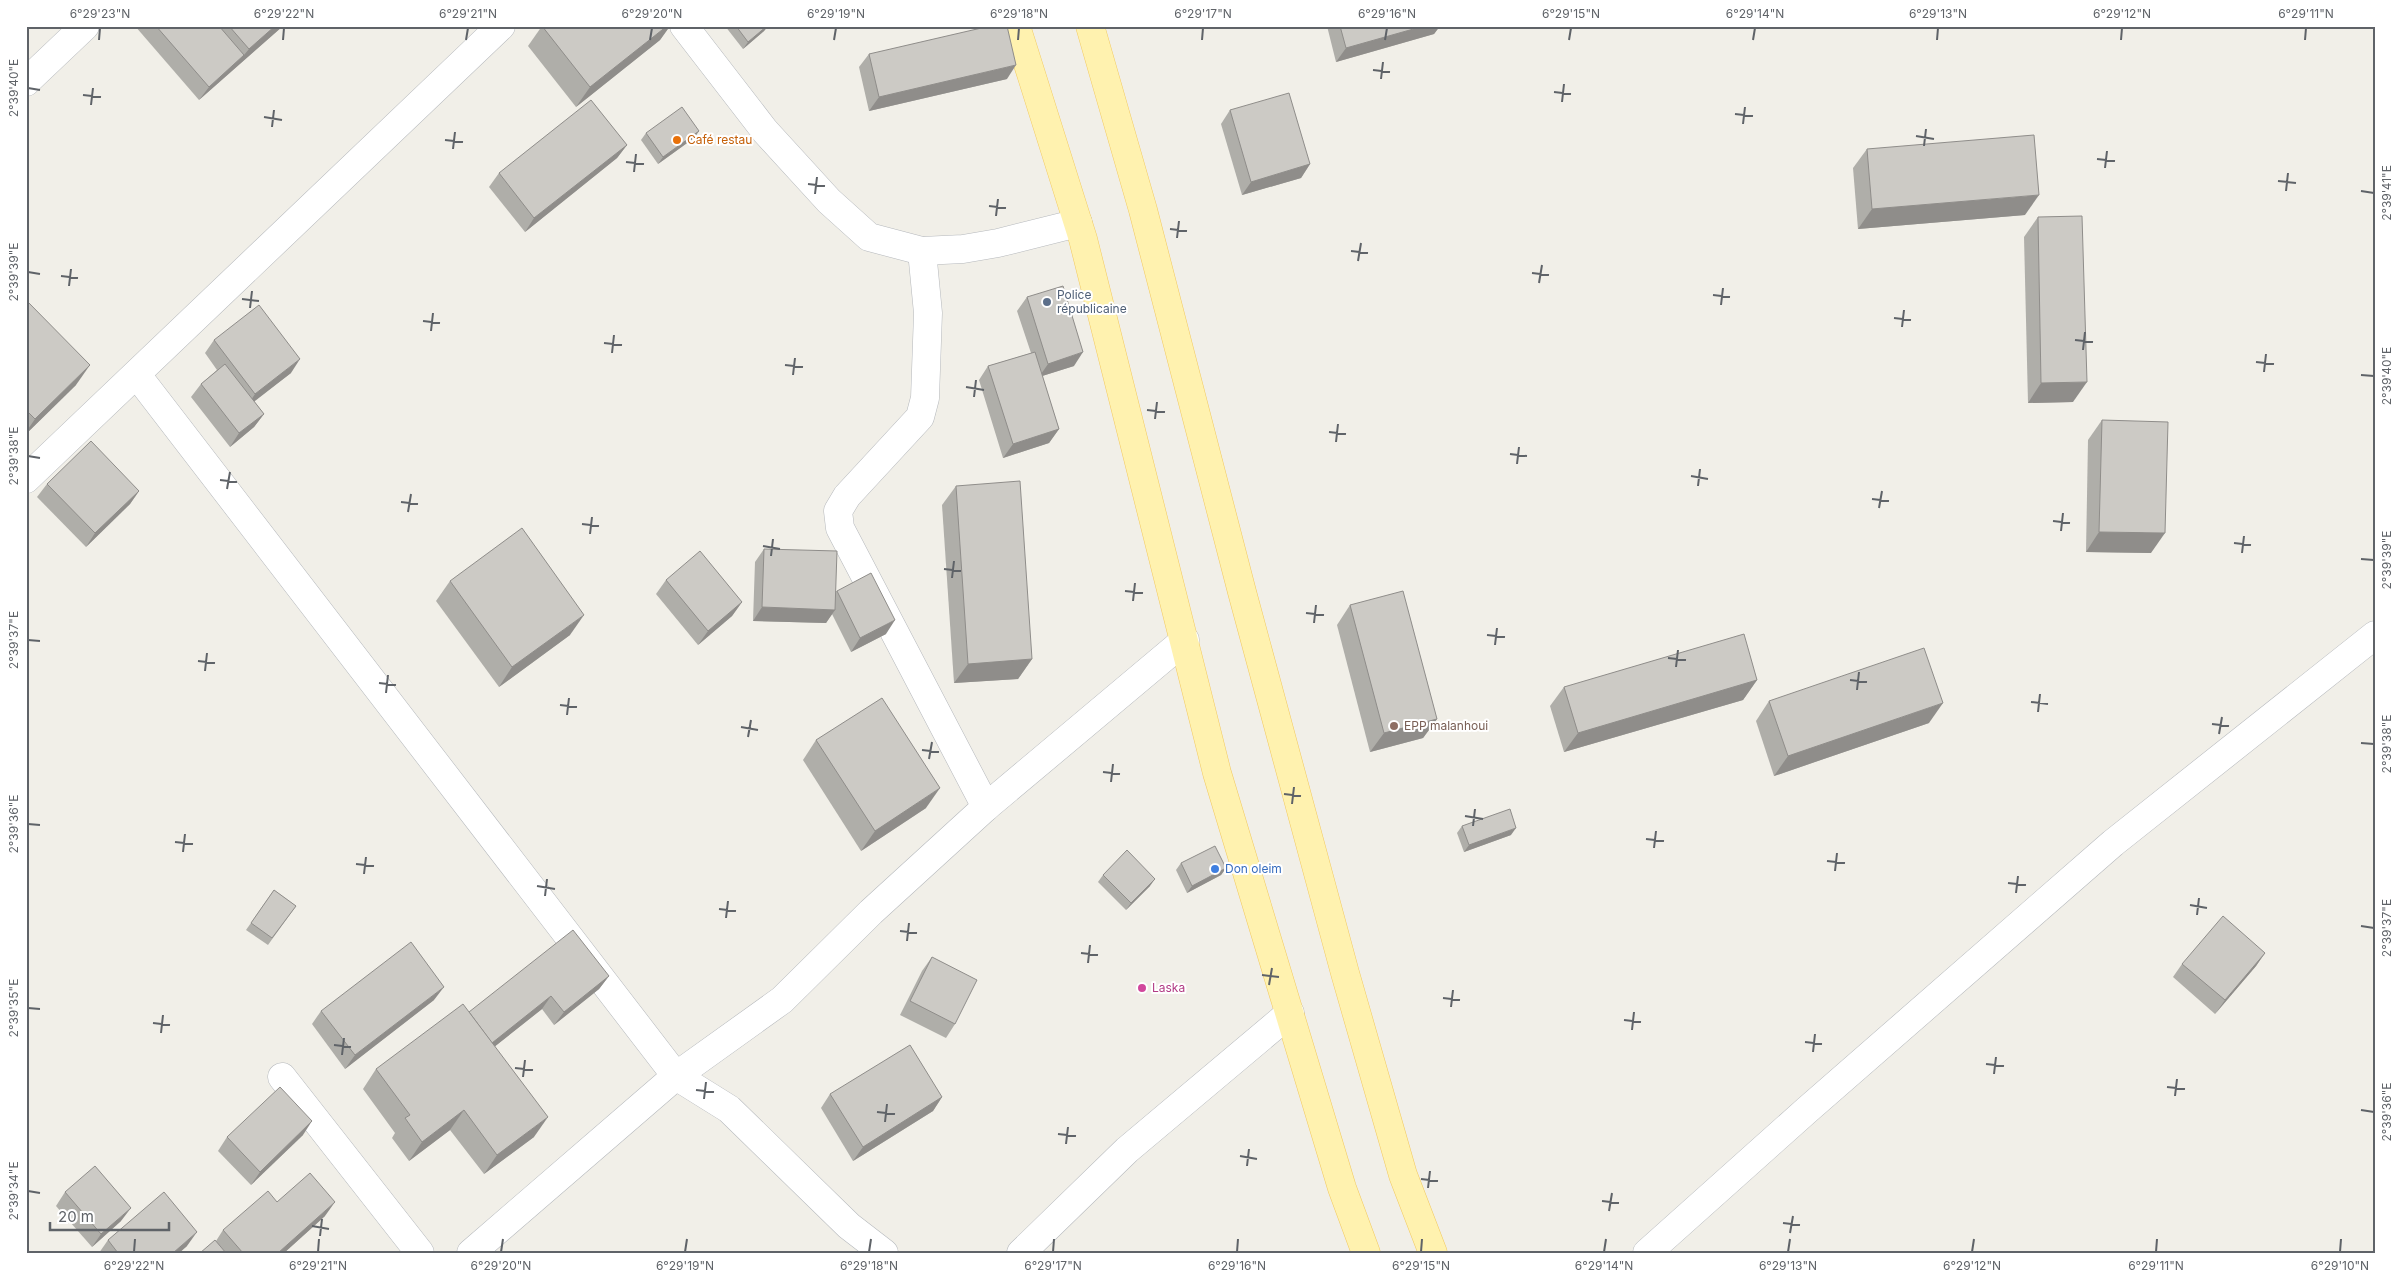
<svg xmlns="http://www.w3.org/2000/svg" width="2401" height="1279" viewBox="0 0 2401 1279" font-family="Inter,sans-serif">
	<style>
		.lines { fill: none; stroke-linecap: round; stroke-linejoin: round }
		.minor-casing { stroke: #b5b8bc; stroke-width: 29 }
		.primary-casing { stroke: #f2c960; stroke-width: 29 }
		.minor { stroke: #fff; stroke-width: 28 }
		.primary { stroke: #fff2af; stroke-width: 28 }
		.wall { fill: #afaea9 }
		.shaded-wall { fill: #8f8d8a }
		.building { fill: #cccac5; stroke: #8f8d8a }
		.ticks { fill: none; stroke: #5f6368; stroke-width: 2 }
		.food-dot { fill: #e8710a; stroke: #fff; stroke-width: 2 }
		.service-dot { fill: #5c6f8a; stroke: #fff; stroke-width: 2 }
		.education-dot { fill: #8d6e63; stroke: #fff; stroke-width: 2 }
		.shop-dot { fill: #3f7fe0; stroke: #fff; stroke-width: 2 }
		.hotel-dot { fill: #d1479c; stroke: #fff; stroke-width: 2 }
		.labels { text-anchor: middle; stroke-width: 4; stroke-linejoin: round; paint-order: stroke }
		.food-label { font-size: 12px; fill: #c56008; stroke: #fff; text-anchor: start }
		.service-label { font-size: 12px; fill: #4e5e75; stroke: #fff; text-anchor: start }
		.education-label { font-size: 12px; fill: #785e54; stroke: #fff; text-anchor: start }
		.shop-label { font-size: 12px; fill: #366cbe; stroke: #fff; text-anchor: start }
		.hotel-label { font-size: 12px; fill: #b23c85; stroke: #fff; text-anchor: start }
		.neatline { fill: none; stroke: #5f6368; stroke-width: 2 }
		.ticks-label { font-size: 12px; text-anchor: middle; fill: #5f6368 }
	</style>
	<rect width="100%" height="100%" fill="#f1efe8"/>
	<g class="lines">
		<!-- minor casing -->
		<g class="minor-casing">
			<g id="minor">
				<polyline points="684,26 765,131 829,201 869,237 922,251 963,249 998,243 1078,223"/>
				<polyline points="26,82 85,26"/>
				<polyline points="922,251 928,313 925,398 920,417 847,496 838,511 840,528 986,807"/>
				<polyline points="137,375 676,1076 729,1109 849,1226 884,1253"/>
				<polyline points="26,479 501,26"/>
				<polyline points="282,1077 420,1253"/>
				<polyline points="471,1253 676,1076 782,1000 871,912 986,807 1185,640"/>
				<polyline points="1021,1253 1127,1150 1290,1013"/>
				<polyline points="1647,1253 1807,1110 2113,843 2375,635"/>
			</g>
		</g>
		<!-- primary casing -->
		<g class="primary-casing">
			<g id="primary">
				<polyline points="1016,26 1083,239 1217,773 1342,1188 1366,1253"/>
				<polyline points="1090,26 1143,210 1242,592 1345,973 1403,1175 1433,1253"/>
			</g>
		</g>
		<!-- minor -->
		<use href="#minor" class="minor"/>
		<!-- primary -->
		<use href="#primary" class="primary"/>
	</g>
	<!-- wall -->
	<g class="wall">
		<polygon points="135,26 283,26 199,100"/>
		<polygon points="542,26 670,26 660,40 576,107 528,46"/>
		<polygon points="725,26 768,26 764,31 743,49"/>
		<polygon points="1327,26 1440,26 1434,34 1336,62"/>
		<polygon points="869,54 1007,79 869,111 859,67"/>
		<polygon points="1230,110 1310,164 1301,178 1242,195 1221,124"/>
		<polygon points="699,131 694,138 658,164 641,140 646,133"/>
		<polygon points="627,145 617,158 525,232 489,187 499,173"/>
		<polygon points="1867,149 2025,215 1858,229 1853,168"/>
		<polygon points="2038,217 2073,402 2028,403 2024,237"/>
		<polygon points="1027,297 1074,366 1042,376 1059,429 1049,443 1003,458 979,380 988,366 1031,353 1017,311"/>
		<polygon points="26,300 76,385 26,434"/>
		<polygon points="214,340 291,373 254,401 264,414 254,427 230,447 191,397 201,384 217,370 205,353"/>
		<polygon points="2102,420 2151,553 2086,552 2088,440"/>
		<polygon points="47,484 139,491 130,504 86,547 37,497"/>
		<polygon points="956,486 1032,659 1018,679 954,683 942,505"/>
		<polygon points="764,549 836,591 837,591 886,634 851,652 832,614 826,623 753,621 755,562"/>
		<polygon points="666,580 742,602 732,616 698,645 656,594"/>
		<polygon points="450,581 570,635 499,687 436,601"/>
		<polygon points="1350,605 1437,719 1423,738 1370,752 1337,625"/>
		<polygon points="1757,680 1743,700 1564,752 1550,706 1564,687"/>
		<polygon points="1769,701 1929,723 1774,776 1756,721"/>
		<polygon points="816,740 926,808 861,851 803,760"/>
		<polygon points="1462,826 1511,835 1464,852 1457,833"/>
		<polygon points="1181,863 1226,868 1221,875 1187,893 1176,870"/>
		<polygon points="1103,875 1150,886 1126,910 1098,882"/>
		<polygon points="274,890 296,906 268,945 246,930"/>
		<polygon points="2265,953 2256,966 2215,1014 2173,977 2182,964"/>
		<polygon points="932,957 955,1024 946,1038 900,1015 922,971"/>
		<polygon points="609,976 599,989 554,1025 542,1009 495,1046 534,1137 484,1174 450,1130 409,1161 392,1138 395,1133 363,1089 376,1069 469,1012"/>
		<polygon points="434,1000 345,1069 312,1024 321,1011"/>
		<polygon points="830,1094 942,1097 933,1111 853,1161 821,1108"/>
		<polygon points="303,1135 251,1185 218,1151 227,1137"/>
		<polygon points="65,1192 121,1221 92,1247 56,1206"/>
		<polygon points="277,1202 325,1216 284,1253 200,1253 216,1241 223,1230"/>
		<polygon points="108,1240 187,1246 179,1253 99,1253"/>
	</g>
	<!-- shaded-wall -->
	<g class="shaded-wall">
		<polygon points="275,26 283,26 199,100 209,87 244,55 249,49"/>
		<polygon points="667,26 670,26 660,40 576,107 590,87"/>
		<polygon points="767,26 768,26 764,31 743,49 748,42"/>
		<polygon points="1424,26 1440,26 1434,34 1336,62 1346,48"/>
		<polygon points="1016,65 1007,79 869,111 879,97"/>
		<polygon points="699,131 694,138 658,164 663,157"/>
		<polygon points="627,145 617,158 525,232 534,218"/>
		<polygon points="1310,164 1301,178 1242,195 1251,182"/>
		<polygon points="2039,195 2025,215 1858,229 1872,209"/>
		<polygon points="1083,352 1074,366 1039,377 1048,364"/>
		<polygon points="300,359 291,373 246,408 255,394"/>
		<polygon points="90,365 76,385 26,434 26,432 35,419"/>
		<polygon points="2087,382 2073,402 2028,403 2041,383"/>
		<polygon points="264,414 254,427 230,447 239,433"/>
		<polygon points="1059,429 1049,443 1003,458 1013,444"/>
		<polygon points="139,491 130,504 86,547 95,533"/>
		<polygon points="2099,532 2165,533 2151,553 2086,552"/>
		<polygon points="742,602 732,616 698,645 708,631"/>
		<polygon points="762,607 835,610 826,623 753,621"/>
		<polygon points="584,615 570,635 499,687 512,667"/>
		<polygon points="895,620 886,634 851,652 860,638"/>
		<polygon points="1032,659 1018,679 954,683 968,664"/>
		<polygon points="1757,680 1743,700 1564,752 1578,733"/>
		<polygon points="1943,703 1929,723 1774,776 1788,756"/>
		<polygon points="1437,719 1423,738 1370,752 1384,733"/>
		<polygon points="940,788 926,808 861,851 875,831"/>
		<polygon points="1516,828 1511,835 1464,852 1469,845"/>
		<polygon points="1226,868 1221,875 1187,893 1192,886"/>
		<polygon points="1155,879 1150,886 1126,910 1131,903"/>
		<polygon points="2265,953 2256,966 2215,1014 2225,1000"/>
		<polygon points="609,976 599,989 554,1025 564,1012"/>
		<polygon points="444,987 434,1000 345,1069 355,1055"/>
		<polygon points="551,996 542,1009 479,1059 489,1045"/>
		<polygon points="942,1097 933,1111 853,1161 863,1147"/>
		<polygon points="464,1110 450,1130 409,1161 422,1142"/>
		<polygon points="548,1117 534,1137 484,1174 497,1155"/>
		<polygon points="312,1121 303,1135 251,1185 260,1172"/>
		<polygon points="335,1202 325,1216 284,1253 278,1253"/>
		<polygon points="131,1208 121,1221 92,1247 101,1234"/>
		<polygon points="197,1232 187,1246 179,1253 173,1253"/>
	</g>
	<!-- building -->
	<g class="building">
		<polygon points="156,26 219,26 244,55 209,87"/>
		<polygon points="229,26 275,26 249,49"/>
		<polygon points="542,26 667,26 590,87"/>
		<polygon points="736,26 767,26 748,42"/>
		<polygon points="990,26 1007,26 1016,65 879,97 869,54"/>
		<polygon points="1340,26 1424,26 1346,48"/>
		<polygon points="1289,93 1310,164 1251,182 1230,110"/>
		<polygon points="591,100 627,145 534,218 499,173"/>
		<polygon points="682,107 699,131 663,157 646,133"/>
		<polygon points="2034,135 2039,195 1872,209 1867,149"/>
		<polygon points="2082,216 2087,382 2041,383 2038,217"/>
		<polygon points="1063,286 1083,352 1048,364 1027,297"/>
		<polygon points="26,300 90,365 35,419 26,410"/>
		<polygon points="259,305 300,359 255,394 214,340"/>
		<polygon points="1035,352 1059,429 1013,444 988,366"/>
		<polygon points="225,364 264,414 239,433 201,384"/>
		<polygon points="2102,420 2168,422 2165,533 2099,532"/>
		<polygon points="91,441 139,491 95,533 47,484"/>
		<polygon points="1020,481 1032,659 968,664 956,486"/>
		<polygon points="522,528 584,615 512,667 450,581"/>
		<polygon points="764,549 837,551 835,610 762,607"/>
		<polygon points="700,551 742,602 708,631 666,580"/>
		<polygon points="871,573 895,620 860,638 837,591"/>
		<polygon points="1403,591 1437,719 1384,733 1350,605"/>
		<polygon points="1744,634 1757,680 1578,733 1564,687"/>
		<polygon points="1924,648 1943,703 1788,756 1769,701"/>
		<polygon points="882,698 940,788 875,831 816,740"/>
		<polygon points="1510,809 1516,828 1469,845 1462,826"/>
		<polygon points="1215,846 1226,868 1192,886 1181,863"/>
		<polygon points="1127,850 1155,879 1131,903 1103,875"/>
		<polygon points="274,890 296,906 272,938 251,923"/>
		<polygon points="2223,916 2265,953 2225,1000 2182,964"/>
		<polygon points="573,930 609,976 564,1012 551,996 492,1043 469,1012"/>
		<polygon points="411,942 444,987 355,1055 321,1011"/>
		<polygon points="932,957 977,980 955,1024 910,1001"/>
		<polygon points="463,1004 548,1117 497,1155 464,1110 422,1142 405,1118 410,1115 376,1069"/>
		<polygon points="910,1045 942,1097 863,1147 830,1094"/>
		<polygon points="280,1087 312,1121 260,1172 227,1137"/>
		<polygon points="95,1166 131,1208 101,1234 65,1192"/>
		<polygon points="310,1173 335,1202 278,1253 243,1253 223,1230 268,1191 277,1202"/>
		<polygon points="164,1192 197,1232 173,1253 118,1253 108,1240"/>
		<polygon points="215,1240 226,1253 200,1253"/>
	</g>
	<!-- ticks -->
	<path class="ticks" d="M99,40L100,28M283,40L284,28M466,40L468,28M650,40L652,28M834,40L836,28M1018,40L1019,28M1202,40L1203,28M1385,40L1387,28M1569,40L1571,28M1753,40L1755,28M1937,40L1938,28M2121,40L2122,28M2305,40L2306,28M1373,70L1390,72M1381,79L1383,62M28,88L40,90M1554,92L1571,94M83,95L101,97M1562,102L1564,84M91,105L93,88M1735,114L1753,116M264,117L282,120M1743,124L1745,107M272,127L274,110M1916,136L1934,139M445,140L463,142M1924,146L1926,129M453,149L455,132M2097,159L2115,161M626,162L644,164M2105,168L2107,151M634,172L636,154M2278,181L2296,183M808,184L825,186M2286,191L2288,173M2361,191L2374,193M815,194L817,177M989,206L1006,208M996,216L998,199M1170,229L1187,231M1177,238L1179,221M1351,251L1368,253M1358,261L1361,243M28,272L40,274M1532,273L1549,275M61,276L78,278M1539,283L1542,265M69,286L71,269M1713,295L1730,297M242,299L259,301M1721,305L1723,288M250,308L252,291M1894,318L1911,320M423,321L440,323M1902,327L1904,310M431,331L433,313M2075,340L2093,342M604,343L622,345M2083,350L2085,332M612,353L614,335M2256,362L2274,364M785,365L803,367M2264,372L2266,354M793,375L795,358M2361,375L2374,376M966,387L984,390M974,397L976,380M1147,410L1165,412M1155,419L1157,402M1329,432L1346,434M1336,442L1338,424M1510,454L1527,456M28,456L40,458M1517,464L1519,447M1691,476L1708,479M220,480L237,482M1698,486L1700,469M227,489L230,472M1872,499L1889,501M401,502L418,504M1879,508L1882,491M408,512L411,494M2053,521L2070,523M582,524L599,526M2061,531L2063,513M590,534L592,517M2234,543L2251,545M763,546L780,549M2242,553L2244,536M771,556L773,539M2361,559L2374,560M944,569L961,571M952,578L954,561M1125,591L1143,593M1133,601L1135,583M1306,613L1324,615M1314,623L1316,605M1487,635L1505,637M28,640L40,641M1495,645L1497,628M1668,658L1686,660M198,661L215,663M1676,667L1678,650M205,671L207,653M1850,680L1867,682M379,683L396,685M1857,690L1859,672M386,693L388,675M2031,702L2048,704M560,705L577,707M2038,712L2040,694M567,715L569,698M2212,724L2229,726M741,727L758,730M2219,734L2222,717M748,737L751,720M2361,743L2374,744M922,750L939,752M929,759L932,742M1103,772L1120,774M1111,782L1113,764M1284,794L1301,796M1292,804L1294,787M1465,816L1483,819M28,824L40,825M1473,826L1475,809M1646,839L1664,841M175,842L193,844M1654,848L1656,831M183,852L185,834M1827,861L1845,863M356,864L374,866M1835,871L1837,853M364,874L366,857M2008,883L2026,885M537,886L555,889M2016,893L2018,876M545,896L547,879M2190,905L2207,908M719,909L736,911M2197,915L2199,898M726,918L728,901M2361,926L2374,928M900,931L917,933M907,941L909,923M1081,953L1098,955M1088,963L1090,945M1262,975L1279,977M1269,985L1272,968M1443,998L1460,1000M1451,1007L1453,990M28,1008L40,1009M1624,1020L1641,1022M153,1023L170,1025M1632,1030L1634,1012M161,1033L163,1015M1805,1042L1822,1044M334,1045L351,1047M1813,1052L1815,1034M342,1055L344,1038M1986,1064L2004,1066M515,1068L533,1070M1994,1074L1996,1057M523,1077L525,1060M2167,1087L2185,1089M696,1090L714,1092M2175,1096L2177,1079M704,1099L706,1082M2361,1110L2374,1112M877,1112L895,1114M885,1122L887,1104M1058,1134L1076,1136M1066,1144L1068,1127M1240,1156L1257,1159M1247,1166L1249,1149M1421,1179L1438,1181M1428,1188L1430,1171M28,1191L40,1193M1602,1201L1619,1203M1609,1211L1612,1193M1783,1223L1800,1225M312,1226L329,1229M1790,1233L1793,1216M320,1236L322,1219M134,1252L135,1239M318,1252L319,1239M501,1252L503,1239M685,1252L687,1239M869,1252L871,1239M1053,1252L1054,1239M1237,1252L1238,1239M1421,1252L1422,1239M1604,1252L1606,1239M1788,1252L1790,1239M1972,1252L1974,1239M2156,1252L2157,1239M2340,1252L2341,1239"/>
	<!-- markers -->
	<circle class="food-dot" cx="677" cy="140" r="5"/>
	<circle class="service-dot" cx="1047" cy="302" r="5"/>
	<circle class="education-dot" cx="1394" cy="726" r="5"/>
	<circle class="shop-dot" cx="1215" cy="869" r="5"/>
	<circle class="hotel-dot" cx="1142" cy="988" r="5"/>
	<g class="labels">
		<!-- food labels -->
		<g class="food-label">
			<text x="687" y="144">Café restau</text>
		</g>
		<!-- service labels -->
		<g class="service-label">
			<text x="1057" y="299">Police<tspan x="1057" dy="14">républicaine</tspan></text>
		</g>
		<!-- education labels -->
		<g class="education-label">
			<text x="1404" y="730">EPP malanhoui</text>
		</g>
		<!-- shop labels -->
		<g class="shop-label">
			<text x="1225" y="873">Don oleim</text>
		</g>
		<!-- hotel labels -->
		<g class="hotel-label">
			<text x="1152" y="992">Laska</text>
		</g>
	</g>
	<!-- border -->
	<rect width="2401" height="1279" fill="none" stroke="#ffffff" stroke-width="55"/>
	<!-- scale -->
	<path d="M50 1222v8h119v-8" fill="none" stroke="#5f6368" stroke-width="2.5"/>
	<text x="58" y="1222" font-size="15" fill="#5f6368" stroke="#ffffff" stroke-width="4" paint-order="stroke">20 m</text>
	<rect x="28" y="28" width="2346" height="1224" class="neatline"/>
	<g class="ticks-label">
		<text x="100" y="18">6°29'23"N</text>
		<text x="284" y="18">6°29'22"N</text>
		<text x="468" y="18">6°29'21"N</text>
		<text x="652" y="18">6°29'20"N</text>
		<text x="836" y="18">6°29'19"N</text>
		<text x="1019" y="18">6°29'18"N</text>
		<text x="1203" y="18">6°29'17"N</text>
		<text x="1387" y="18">6°29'16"N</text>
		<text x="1571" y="18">6°29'15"N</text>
		<text x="1755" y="18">6°29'14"N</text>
		<text x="1938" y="18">6°29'13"N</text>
		<text x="2122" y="18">6°29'12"N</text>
		<text x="2306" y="18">6°29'11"N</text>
		<text transform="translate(14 88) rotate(-90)" y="4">2°39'40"E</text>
		<text transform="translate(2387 193) rotate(-90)" y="4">2°39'41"E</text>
		<text transform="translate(14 272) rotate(-90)" y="4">2°39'39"E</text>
		<text transform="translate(2387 376) rotate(-90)" y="4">2°39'40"E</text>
		<text transform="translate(14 456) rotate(-90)" y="4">2°39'38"E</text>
		<text transform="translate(2387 560) rotate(-90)" y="4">2°39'39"E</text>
		<text transform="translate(14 640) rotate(-90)" y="4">2°39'37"E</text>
		<text transform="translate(2387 744) rotate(-90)" y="4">2°39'38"E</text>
		<text transform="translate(14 824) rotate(-90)" y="4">2°39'36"E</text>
		<text transform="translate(2387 928) rotate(-90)" y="4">2°39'37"E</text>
		<text transform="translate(14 1008) rotate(-90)" y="4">2°39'35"E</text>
		<text transform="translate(2387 1112) rotate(-90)" y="4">2°39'36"E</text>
		<text transform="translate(14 1191) rotate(-90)" y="4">2°39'34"E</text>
		<text x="134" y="1270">6°29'22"N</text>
		<text x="318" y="1270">6°29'21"N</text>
		<text x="501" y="1270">6°29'20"N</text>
		<text x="685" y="1270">6°29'19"N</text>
		<text x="869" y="1270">6°29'18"N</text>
		<text x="1053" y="1270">6°29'17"N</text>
		<text x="1237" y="1270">6°29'16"N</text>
		<text x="1421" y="1270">6°29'15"N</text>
		<text x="1604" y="1270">6°29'14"N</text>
		<text x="1788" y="1270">6°29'13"N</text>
		<text x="1972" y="1270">6°29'12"N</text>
		<text x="2156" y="1270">6°29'11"N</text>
		<text x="2340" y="1270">6°29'10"N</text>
	</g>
</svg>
